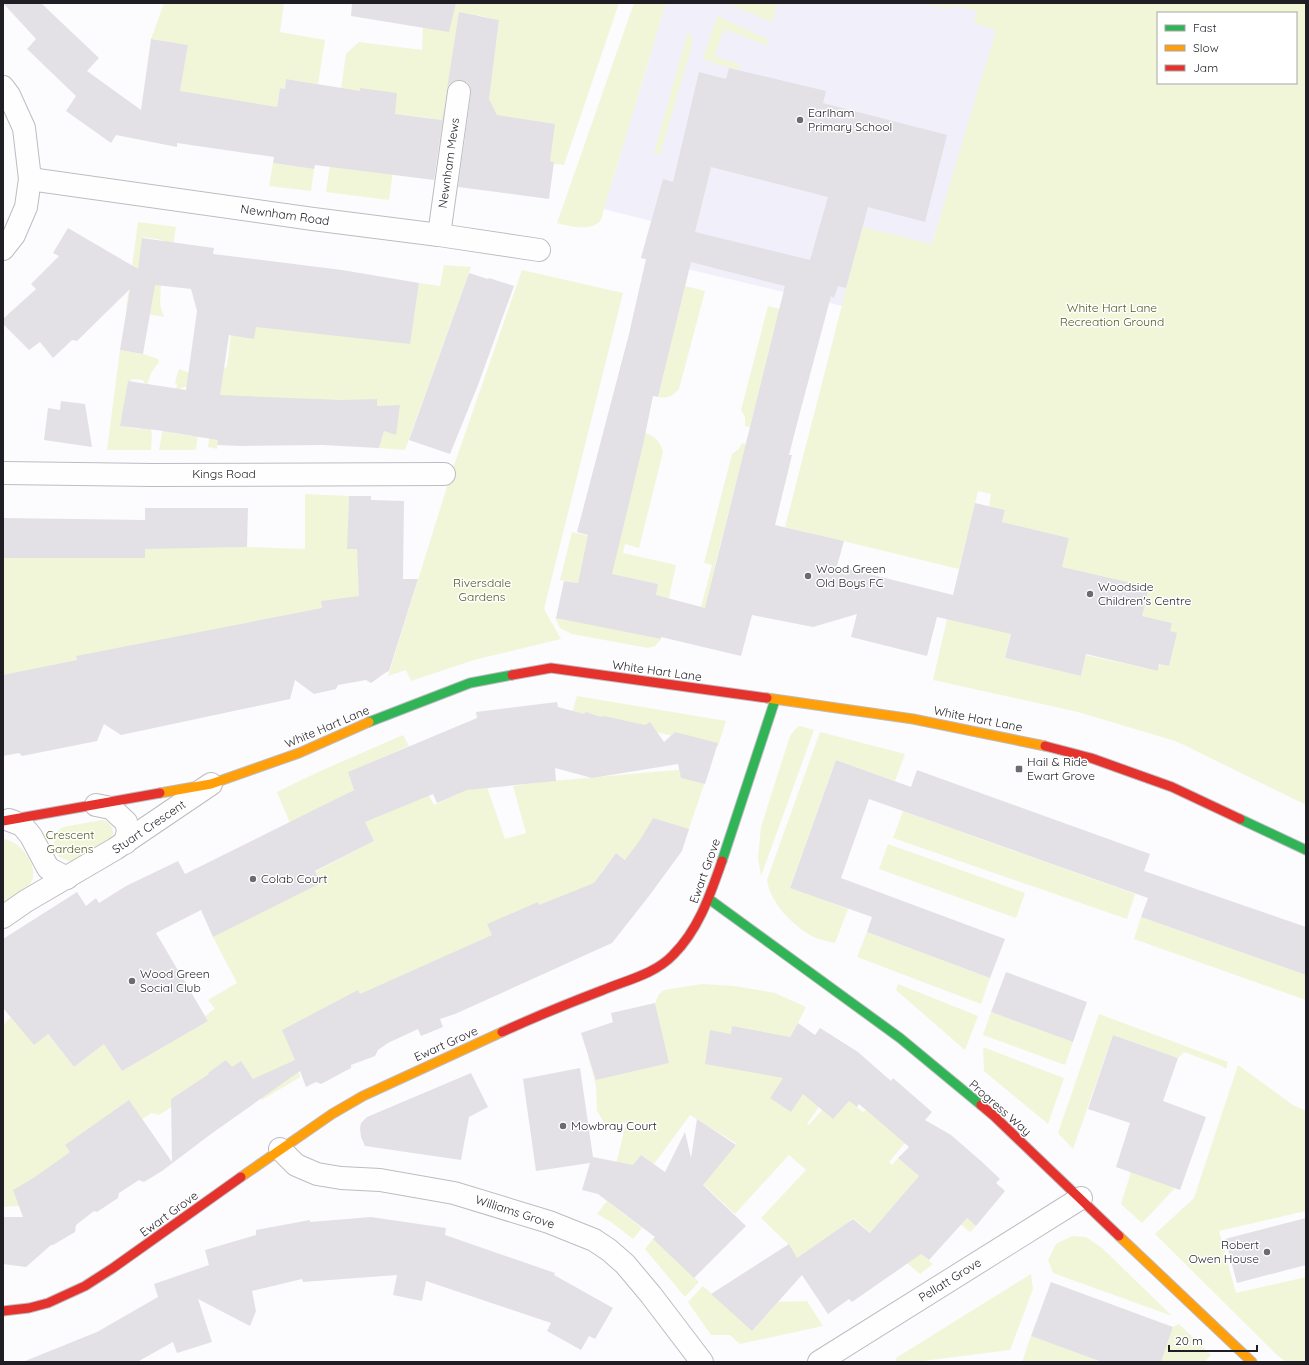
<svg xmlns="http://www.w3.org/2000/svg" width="1309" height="1365" viewBox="0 0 1309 1365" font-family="Quicksand,sans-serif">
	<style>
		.built { fill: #f1eff9 }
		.green { fill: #f2f6d9; fill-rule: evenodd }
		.building { fill: #e3e1e6; fill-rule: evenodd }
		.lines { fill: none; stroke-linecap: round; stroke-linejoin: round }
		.street-casing { stroke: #bdbcc1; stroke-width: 24 }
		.fast-casing { stroke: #bdbcc1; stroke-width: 11 }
		.slow-casing { stroke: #bdbcc1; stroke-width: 11 }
		.jam-casing { stroke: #bdbcc1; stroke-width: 11 }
		.street { stroke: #fffeff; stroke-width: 22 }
		.fast { stroke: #30b455; stroke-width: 9 }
		.slow { stroke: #ff9f0a; stroke-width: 9 }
		.jam { stroke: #e5322d; stroke-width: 9 }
		.poi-dot { fill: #6d6b71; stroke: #fff; stroke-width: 1.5 }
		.labels { text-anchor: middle; stroke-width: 3; stroke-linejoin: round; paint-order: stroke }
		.poi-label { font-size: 12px; fill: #201d25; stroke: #fff; text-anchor: start }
		.street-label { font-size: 12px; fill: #201d25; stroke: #fff }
		.park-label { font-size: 12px; fill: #52591e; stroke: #fff }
	</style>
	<rect width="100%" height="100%" fill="#fcfbfd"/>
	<!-- built -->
	<polygon class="built" points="666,3 1005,3 932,244 859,310 641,258 651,221 604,209"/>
	<!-- green -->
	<g class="green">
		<polygon points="164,3 284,3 280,32 325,40 318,84 286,79 285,89 280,88 276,112 180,91 188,45 151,39"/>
		<polygon points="414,3 619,3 564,165 487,158 487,114 499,20 478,15 479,30 454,79 445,145 428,143 431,118 401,115 389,200 326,192 346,54 359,42 422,50 423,28 427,6"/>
		<path d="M634,3H666L604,209C603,213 602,218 600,221C591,232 568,226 557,223Z"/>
		<polygon points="728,3 778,3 771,22"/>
		<path d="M911,3H1306V805L1184,745L1175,741L1078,712L933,680L947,619L978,626L982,612L1014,619L1005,658L1081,676L1086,655L1158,671L1171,623L1142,616L1062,567L1069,538L1002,522L1005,510L989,506L991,494L978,491L959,569L785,527L862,227L932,244L996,30L974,23L977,11L954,5L953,8ZM1158,13H1296V83H1158Z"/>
		<polygon points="717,16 769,40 767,45 724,29 715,56 740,64 738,70 703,59"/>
		<polygon points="687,34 692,35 692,45 660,155 654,153"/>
		<polygon points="273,163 314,169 311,191 269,186"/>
		<polygon points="138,222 176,227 173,246 162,245 163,240 143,237 136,282 161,285 160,305 164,317 126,310"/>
		<polygon points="444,265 471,267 405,450 379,448 389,414 221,412 217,449 208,447 217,385 224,368 227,367 236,292 414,316 419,283 440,286"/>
		<polygon points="522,270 623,293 544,609 561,639 474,660 411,681 406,670 388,676 451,474"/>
		<path d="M685,286L705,291L679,389C672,396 667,399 658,397Z"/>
		<polygon points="768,306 780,309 750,427 745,426 745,417 741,410"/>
		<polygon points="120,350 143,354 158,359 159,362 151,373 147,385 145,384 143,380 133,379 130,381 120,426 140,429 141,424 150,426 152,434 151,450 107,450"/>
		<polygon points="179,369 190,373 203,396 196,449 194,450 159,450 163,428 172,430 172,433 191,436 197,392 194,388 184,387 179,389 176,389 177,385 175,382"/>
		<path d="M645,433C655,436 660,441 663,452L639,548L625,544L623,553L676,565L668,602L655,599L658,584L581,568L578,583L560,580L572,532L602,539Z"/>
		<polygon points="742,443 746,444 715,566 762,577 709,608 701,607 712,565 704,563 732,454 739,449"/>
		<polygon points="305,494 349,496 348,527 362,547 367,620 3,687 3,550 247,547 305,549"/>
		<polygon points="555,617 661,639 655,646 648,648 572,634 560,628"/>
		<polygon points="577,696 726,721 718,746 572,713"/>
		<polygon points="800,726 814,730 761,876 758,858 761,827 790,736 796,728"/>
		<path d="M820,732L905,754L895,781L836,760L790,887L848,909L835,943C825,941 816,939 808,934C790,922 770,902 767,880Z"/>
		<polygon points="403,735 409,746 349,772 354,790 290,823 277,792 318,772"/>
		<polygon points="710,767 686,837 641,871 616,853 601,873 609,880 294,1037 300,1077 262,1100 238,1065 159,1115 151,1113 19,1206 3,1207 3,1025 15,1013 45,1031 74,1067 104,1044 122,1071 208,1021 205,1016 215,1009 208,1000 237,983 213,937 315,872 374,841 362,817 426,790 434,805 485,781 505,839 526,833 513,786 541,782"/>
		<polygon points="903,811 1135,894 1127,919 893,838"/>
		<path d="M102,820C109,821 114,828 113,835L109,839L72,861H69L59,857L55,850L54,844L56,832L63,827Z"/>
		<path d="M3,839C21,840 44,872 28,886L3,902Z"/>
		<polygon points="888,844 1025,893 1016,918 879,869"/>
		<polygon points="1141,917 1306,975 1306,1000 1134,939"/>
		<polygon points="867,932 990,978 981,1004 857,957"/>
		<polygon points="702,984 734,986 775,993 806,1007 798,1023 781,1052 832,1088 807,1124 809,1125 822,1110 849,1101 863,1112 866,1110 905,1143 889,1162 892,1165 898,1158 976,1226 970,1232 926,1195 916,1206 903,1195 881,1221 933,1264 920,1274 853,1218 794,1269 789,1245 761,1218 806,1170 789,1155 735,1214 703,1184 737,1144 690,1115 654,1164 641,1155 607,1201 642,1228 633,1239 611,1222 597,1214 607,1201 626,1123 605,1124 597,1111 596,1086 588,1056 660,1026 655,1003 659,994 664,990"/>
		<polygon points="898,984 978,1016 965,1050 896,990"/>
		<polygon points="991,1012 1073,1042 1065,1065 983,1035"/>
		<polygon points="1099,1014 1228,1062 1226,1069 1222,1066 1184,1052 1178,1058 1113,1035 1073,1149 1058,1133"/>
		<polygon points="983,1047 1064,1078 1048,1124 984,1071"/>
		<polygon points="1238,1065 1293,1105 1306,1111 1306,1211 1219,1231 1236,1293 1306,1277 1306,1362 1286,1362 1277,1355 1155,1234 1194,1198"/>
		<polygon points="1131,1172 1175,1188 1142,1223 1121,1204"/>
		<polygon points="1072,1236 1086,1237 1102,1248 1172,1316 1053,1273 1048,1260 1056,1244"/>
		<polygon points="653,1239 699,1282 685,1297 645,1249"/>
		<polygon points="1031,1274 1033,1289 1010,1350 915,1362 896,1362 896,1358"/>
		<polygon points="703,1286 752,1331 778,1302 807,1301 823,1326 740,1344 730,1335 711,1335 688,1302"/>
		<polygon points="1179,1324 1211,1355 1204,1362 1161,1362 1173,1327"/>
		<polygon points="1031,1336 1103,1362 1022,1362"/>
	</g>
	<!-- building -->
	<g class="building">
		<polygon points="3,3 41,3 99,58 87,71 141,110 151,39 188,45 180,91 277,107 280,88 285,89 286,79 360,91 360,88 397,93 395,114 442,120 445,103 434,180 315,165 314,169 273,163 274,157 177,143 177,147 116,135 111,143 66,111 76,96 27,49 36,39"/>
		<polygon points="352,3 456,3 449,32 351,16"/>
		<polygon points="459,12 499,20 489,99 497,115 555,124 550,161 554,162 549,199 458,187 471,94 470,87 467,82 461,80 454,81 449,84 447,89"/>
		<path d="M729,68L826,91L823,103L947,135L925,222L868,207L846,288L838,286L834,298L831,296L799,416L789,455H792L775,525L844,541L837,566L953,595L975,503L1005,510L1002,522L1069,538L1062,567L1149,587L1142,616L1172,623L1170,631L1177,633L1169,666L1159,664L1158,671L1086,654L1081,676L1005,658L1011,634L937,617L927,656L851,637L857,614L813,627L752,615L741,656L661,637V639L556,618L564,581L578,583L588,535L577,532L629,334L646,259L641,258L663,179L673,182L699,72L726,79ZM711,167L828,197L810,260L695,232ZM691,262L785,286L705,608L656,595L658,584L612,574L643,445L653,396L658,397Z"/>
		<polygon points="68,228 138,269 142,238 214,248 213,254 342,270 419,283 410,344 256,327 254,339 229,335 220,395 342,400 377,399 377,406 400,405 396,435 384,431 379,448 322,445 241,446 217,445 218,440 156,430 120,426 128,381 186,390 197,311 191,289 155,285 143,354 120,350 130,289 77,341 72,340 53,358 40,342 29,350 3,324 3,319 36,289 31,284 59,256 53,253"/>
		<polygon points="469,273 488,279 489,278 514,286 478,385 450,454 409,440"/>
		<polygon points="61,401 85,404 92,447 44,440 48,408 60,410"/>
		<polygon points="349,496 371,496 371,500 404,501 403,579 418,579 389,671 385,673 371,683 366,680 338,685 336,689 314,694 295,680 290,699 121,735 104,724 97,741 22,756 19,753 3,756 3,675 77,660 76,656 322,608 321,601 359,596 357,549 347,549"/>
		<polygon points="145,508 248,508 247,547 145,549 145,558 3,558 3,518 145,520"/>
		<polygon points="557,702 558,707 584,714 586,712 601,717 604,716 645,725 650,722 664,742 675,732 718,743 705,784 681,778 678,764 592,778 555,768 556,781 467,790 437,803 433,794 365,822 374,841 315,871 321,883 213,937 201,910 156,933 208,1021 122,1071 104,1044 74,1067 48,1034 34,1045 3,1008 3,939 77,892 86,906 96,898 99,903 126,886 178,861 185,874 354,790 348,772 477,718 476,712"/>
		<polygon points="836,760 911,787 917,770 1150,854 1144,871 1306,927 1306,975 1141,917 1148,898 869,799 841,878 1005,939 990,978 867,932 872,917 790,888"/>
		<polygon points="653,818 689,829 682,851 649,896 612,943 455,1014 440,1019 443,1027 421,1036 418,1029 388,1043 378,1050 375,1056 351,1065 351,1068 321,1084 316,1082 306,1087 300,1071 211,1134 162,1171 144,1182 139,1180 119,1193 118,1198 97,1212 94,1211 76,1225 75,1232 53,1245 51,1245 26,1267 3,1264 3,1217 23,1217 13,1190 35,1177 70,1152 65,1145 129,1100 172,1162 171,1099 209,1074 208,1073 226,1060 232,1067 241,1061 253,1079 295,1060 282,1030 358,990 360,994 492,935 487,924 538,902 539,905 594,883 616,853 625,860 640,840"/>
		<polygon points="1006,972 1087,1002 1073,1042 991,1012"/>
		<polygon points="655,1003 669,1063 596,1080 581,1033 613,1022 611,1013"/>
		<polygon points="798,1023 815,1035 820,1028 858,1052 891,1081 893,1078 932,1112 925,1120 951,1135 981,1161 1000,1179 996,1183 1005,1191 976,1226 967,1218 929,1260 921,1254 852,1302 849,1299 828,1314 802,1275 752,1331 711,1294 789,1244 797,1258 853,1219 870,1233 919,1176 898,1158 909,1147 859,1104 857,1107 849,1101 833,1119 803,1094 791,1112 770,1098 783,1078 705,1064 710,1030 731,1034 732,1026 790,1037"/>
		<polygon points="1113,1035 1178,1058 1163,1101 1206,1117 1180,1190 1116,1167 1130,1123 1088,1109"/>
		<polygon points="580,1068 593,1157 633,1165 641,1155 665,1172 685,1132 691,1158 697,1119 736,1145 703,1185 746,1226 694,1278 653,1239 655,1237 598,1194 582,1190 590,1163 536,1171 523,1079"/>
		<polygon points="471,1073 488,1107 469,1117 461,1160 365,1146 361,1137 360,1128 361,1123 367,1117"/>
		<polygon points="371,1217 446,1228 445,1235 555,1273 554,1275 613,1308 595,1339 589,1336 581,1350 547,1331 551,1323 426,1281 422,1301 393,1295 397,1275 303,1282 302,1279 252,1291 256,1311 250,1326 198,1299 212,1342 177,1353 173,1342 137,1362 25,1362 25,1361 97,1332 158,1297 154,1284 209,1265 205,1250 256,1235 256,1230 310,1220 310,1222"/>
		<polygon points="1306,1218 1306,1265 1237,1283 1225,1239"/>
		<polygon points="1051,1282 1173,1327 1161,1362 1102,1362 1031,1336"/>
	</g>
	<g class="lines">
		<!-- street casing -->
		<g class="street-casing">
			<g id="street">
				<polyline points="3,87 9,95 24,128 30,179 26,207 14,235 3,249"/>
				<polyline points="30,179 313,219 439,235 539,250"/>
				<polyline points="439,235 459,92"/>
				<polyline points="3,473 152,475 444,474"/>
				<polyline points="96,805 111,808 126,822 128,831 125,843"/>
				<polyline points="9,820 22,825 31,836 48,868 67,878"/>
				<polyline points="3,917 26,901 115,849 211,784"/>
				<polyline points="280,1149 296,1165 317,1174 341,1178 380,1180 454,1193 549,1222 594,1240 609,1250 625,1264 651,1295 702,1362"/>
				<polyline points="819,1362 1081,1198"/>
			</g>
		</g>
		<!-- fast casing -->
		<g class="fast-casing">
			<g id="fast">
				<polyline points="369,722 470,683 512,675"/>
				<polyline points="1240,819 1306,850"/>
				<polyline points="722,861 775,700"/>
				<polyline points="709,899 900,1038 981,1105"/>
			</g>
		</g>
		<!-- slow casing -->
		<g class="slow-casing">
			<g id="slow">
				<polyline points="767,698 913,719 1045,746"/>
				<polyline points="160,793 211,784 299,753 369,722"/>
				<polyline points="241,1177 332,1114 363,1096 502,1032"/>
				<polyline points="1119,1236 1252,1362"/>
			</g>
		</g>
		<!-- jam casing -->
		<g class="jam-casing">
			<g id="jam">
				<polyline points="512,675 551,668 767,698"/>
				<polyline points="1045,746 1091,758 1172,787 1240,819"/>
				<polyline points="3,821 160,793"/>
				<path d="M502,1032C535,1017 569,1003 603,990C627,980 655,974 673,955C699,929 710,895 722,861"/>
				<polyline points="981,1105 994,1116 1119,1236"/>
				<polyline points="3,1311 29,1308 48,1303 85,1286 113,1268 241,1177"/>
			</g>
		</g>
		<!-- street -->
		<use href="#street" class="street"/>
		<!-- fast -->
		<use href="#fast" class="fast"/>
		<!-- slow -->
		<use href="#slow" class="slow"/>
		<!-- jam -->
		<use href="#jam" class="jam"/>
	</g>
	<!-- markers -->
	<g class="poi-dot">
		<circle cx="800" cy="120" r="4"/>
		<circle cx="808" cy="576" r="4"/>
		<circle cx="1090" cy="594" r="4"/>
		<rect x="1015" y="765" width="8" height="8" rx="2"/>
		<circle cx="253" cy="879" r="4"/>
		<circle cx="132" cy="981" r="4"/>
		<circle cx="563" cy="1126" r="4"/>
		<circle cx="1267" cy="1252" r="4"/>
	</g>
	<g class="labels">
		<!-- poi labels -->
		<g class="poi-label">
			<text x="808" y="117">Earlham<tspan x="808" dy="14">Primary School</tspan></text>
			<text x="816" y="573">Wood Green<tspan x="816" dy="14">Old Boys FC</tspan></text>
			<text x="1098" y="591">Woodside<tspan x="1098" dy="14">Children's Centre</tspan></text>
			<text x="1027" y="766">Hail &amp; Ride<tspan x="1027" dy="14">Ewart Grove</tspan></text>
			<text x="261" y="883">Colab Court</text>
			<text x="140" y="978">Wood Green<tspan x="140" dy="14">Social Club</tspan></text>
			<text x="571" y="1130">Mowbray Court</text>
			<text x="1259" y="1249" text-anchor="end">Robert<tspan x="1259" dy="14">Owen House</tspan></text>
		</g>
		<!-- street labels -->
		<g class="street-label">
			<text transform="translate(449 163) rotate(-82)" y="4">Newnham Mews</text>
			<text transform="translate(285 215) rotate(8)" y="4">Newnham Road</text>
			<text x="224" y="478">Kings Road</text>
			<text transform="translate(657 671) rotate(8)" y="4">White Hart Lane</text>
			<text transform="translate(978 719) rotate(11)" y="4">White Hart Lane</text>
			<text transform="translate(327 727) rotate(-23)" y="4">White Hart Lane</text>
			<text transform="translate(149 827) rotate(-34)" y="4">Stuart Crescent</text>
			<text transform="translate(705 871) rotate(-70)" y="4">Ewart Grove</text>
			<text transform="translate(446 1044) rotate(-24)" y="4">Ewart Grove</text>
			<text transform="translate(1000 1108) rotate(41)" y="4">Progress Way</text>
			<text transform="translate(515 1212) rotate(18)" y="4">Williams Grove</text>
			<text transform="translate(169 1214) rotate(-36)" y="4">Ewart Grove</text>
			<text transform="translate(950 1280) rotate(-32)" y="4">Pellatt Grove</text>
		</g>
		<!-- park labels -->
		<g class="park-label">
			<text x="1112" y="312">White Hart Lane<tspan x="1112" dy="14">Recreation Ground</tspan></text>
			<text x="482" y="587">Riversdale<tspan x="482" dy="14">Gardens</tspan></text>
			<text x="70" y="839">Crescent<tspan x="70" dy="14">Gardens</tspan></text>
		</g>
	</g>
	<!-- border -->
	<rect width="1309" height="1365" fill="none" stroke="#201d25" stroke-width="8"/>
	<!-- legend -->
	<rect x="1157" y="12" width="140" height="72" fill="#ffffff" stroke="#a6a5a8"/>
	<rect x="1165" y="25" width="20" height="6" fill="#30b455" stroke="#a6a5a8"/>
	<text x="1193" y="32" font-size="12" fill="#201d25">Fast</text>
	<rect x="1165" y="45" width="20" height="6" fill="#ff9f0a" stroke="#a6a5a8"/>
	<text x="1193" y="52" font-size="12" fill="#201d25">Slow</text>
	<rect x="1165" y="65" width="20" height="6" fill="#e5322d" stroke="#a6a5a8"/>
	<text x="1193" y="72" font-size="12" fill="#201d25">Jam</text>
	<!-- scale -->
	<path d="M1169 1345v6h88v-6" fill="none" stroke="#201d25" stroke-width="2"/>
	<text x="1175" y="1345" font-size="12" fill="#201d25" stroke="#ffffff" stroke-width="3" paint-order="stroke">20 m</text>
</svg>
